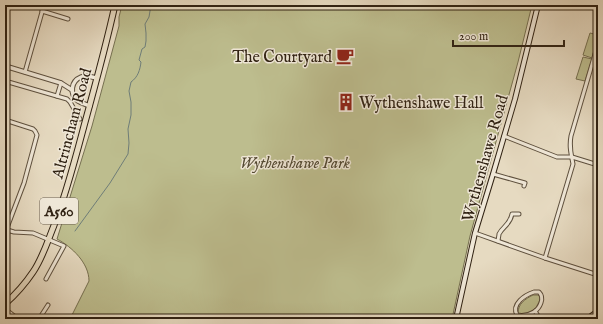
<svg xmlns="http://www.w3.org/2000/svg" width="603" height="324" viewBox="0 0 603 324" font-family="'IM FELL English',serif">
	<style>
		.green { fill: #bdbd8e; stroke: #767050 }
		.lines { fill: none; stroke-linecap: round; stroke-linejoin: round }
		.stream { stroke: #6f7d78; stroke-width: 1 }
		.minor-casing { stroke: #5e503e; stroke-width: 5 }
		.tertiary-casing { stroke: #5e503e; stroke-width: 5.5 }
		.secondary-casing { stroke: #302213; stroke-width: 6 }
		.trunk-casing { stroke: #302213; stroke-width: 7 }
		.minor { stroke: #efe7d7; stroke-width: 3 }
		.tertiary { stroke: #efe7d7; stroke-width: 3.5 }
		.secondary { stroke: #efe7d7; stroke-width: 4 }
		.trunk { stroke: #e6dac1; stroke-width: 5 }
		.labels { text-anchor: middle; stroke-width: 3; stroke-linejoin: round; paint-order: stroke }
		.shield { fill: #efe7d7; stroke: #695d4e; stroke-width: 1 }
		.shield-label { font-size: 15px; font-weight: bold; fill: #302213 }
		.poi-label { font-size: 16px; fill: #302213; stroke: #efe7d7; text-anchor: end }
		.street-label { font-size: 16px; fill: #302213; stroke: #efe7d7 }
		.park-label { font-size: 16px; font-style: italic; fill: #534932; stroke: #efe7d7 }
	</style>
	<rect width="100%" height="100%" fill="#e6dac1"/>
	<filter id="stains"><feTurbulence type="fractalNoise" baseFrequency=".005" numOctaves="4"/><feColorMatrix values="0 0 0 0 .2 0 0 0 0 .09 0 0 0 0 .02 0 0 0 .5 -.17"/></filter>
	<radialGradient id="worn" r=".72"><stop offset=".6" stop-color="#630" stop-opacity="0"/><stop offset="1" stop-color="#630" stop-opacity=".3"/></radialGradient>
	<!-- green -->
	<g class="green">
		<path d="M122,5H532L518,62L470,236L452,319H70L89,281C89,263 72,247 57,239L92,126L119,26V17Z"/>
		<polygon points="590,33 598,35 592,58 583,55"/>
		<polygon points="583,57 592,59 585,81 576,79"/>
		<path d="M533,295H538L540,297C540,307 528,317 518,313C518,304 525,299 533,295Z"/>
	</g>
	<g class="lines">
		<!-- stream -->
		<path class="stream" d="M75,231L110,183L128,154L129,143L128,129L131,115V102L129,91L131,82C138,77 140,70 141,62L139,60L142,49L145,47L146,41V33L145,24L149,17L151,5"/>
		<!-- minor casing -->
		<g class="minor-casing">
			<g id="minor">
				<polyline points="42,11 68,19"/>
				<polyline points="25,72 44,5"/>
				<polyline points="5,81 67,99 70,102 80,119"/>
				<polyline points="57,96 61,83"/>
				<polyline points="5,120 33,129 35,131 37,135 24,183 5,233"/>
				<polyline points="504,136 557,157 572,157 598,165"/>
				<polyline points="493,174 525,183 524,186"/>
				<polyline points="7,230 14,232 33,233 64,246 46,279"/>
				<polyline points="475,233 545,258 598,275"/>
				<path d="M498,241C498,239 499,236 499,234C503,226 510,225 512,214H519"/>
				<path d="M545,258L573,164C571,153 569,147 571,136L598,44"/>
				<path d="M534,292H539C545,298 540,308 534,312C529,315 522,316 517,315C511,304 525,295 534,292Z"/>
				<polyline points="5,309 18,319"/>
				<polyline points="535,311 540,319"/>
				<polyline points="39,319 48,305"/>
			</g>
		</g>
		<!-- tertiary casing -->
		<g class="tertiary-casing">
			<g id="tertiary">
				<polyline points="5,66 61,83 72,90"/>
				<path d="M90,106C85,104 81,103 78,101C69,94 71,81 81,77C86,75 92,77 97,78"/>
			</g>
		</g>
		<!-- secondary casing -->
		<g class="secondary-casing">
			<g id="secondary">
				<polyline points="456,319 475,233 493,174 515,99 538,5"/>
				<polyline points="587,319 598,311"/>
			</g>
		</g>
		<!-- trunk casing -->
		<g class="trunk-casing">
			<path id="trunk" d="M5,304C16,294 25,284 33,272C42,259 47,243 53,228C66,195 75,160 84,126C95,86 106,46 115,5"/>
		</g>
		<!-- minor -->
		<use href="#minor" class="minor"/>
		<!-- tertiary -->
		<use href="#tertiary" class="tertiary"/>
		<!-- secondary -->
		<use href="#secondary" class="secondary"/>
		<!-- trunk -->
		<use href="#trunk" class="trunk"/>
	</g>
	<!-- icons -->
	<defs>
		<g id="cafe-bare" transform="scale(1.38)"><path d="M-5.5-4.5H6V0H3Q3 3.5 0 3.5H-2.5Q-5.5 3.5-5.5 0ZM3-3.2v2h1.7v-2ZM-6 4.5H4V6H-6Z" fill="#8f2418" stroke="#efe7d7" stroke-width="2.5" paint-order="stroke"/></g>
		<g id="building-bare" transform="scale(1.38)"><path d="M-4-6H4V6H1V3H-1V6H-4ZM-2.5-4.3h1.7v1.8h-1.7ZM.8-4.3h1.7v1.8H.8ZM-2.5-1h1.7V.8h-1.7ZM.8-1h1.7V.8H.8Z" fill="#8f2418" stroke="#efe7d7" stroke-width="2.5" paint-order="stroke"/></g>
	</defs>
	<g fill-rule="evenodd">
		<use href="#cafe-bare" x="345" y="56"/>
		<use href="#building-bare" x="346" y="102"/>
	</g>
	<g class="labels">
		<!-- shield labels -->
		<rect class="shield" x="40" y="198" width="38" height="26" rx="3"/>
		<g class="shield-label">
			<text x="59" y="216">A560</text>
		</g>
		<!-- poi labels -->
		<g class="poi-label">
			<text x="332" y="62">The Courtyard</text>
			<text x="359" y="108" text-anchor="start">Wythenshawe Hall</text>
		</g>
		<!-- street labels -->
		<g class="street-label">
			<text transform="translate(71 123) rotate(-75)" y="6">Altrincham Road</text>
			<text transform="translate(484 158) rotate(-74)" y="6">Wythenshawe Road</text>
		</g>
		<!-- park labels -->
		<g class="park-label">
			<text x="295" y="168">Wythenshawe Park</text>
		</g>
	</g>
	<!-- margin -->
	<rect width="603" height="324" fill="none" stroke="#e6dac1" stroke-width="20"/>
	<rect x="6" y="6" width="591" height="312" fill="none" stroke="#302213" stroke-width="2"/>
	<rect x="10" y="10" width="583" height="304" fill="none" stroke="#302213"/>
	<!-- scale -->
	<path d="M453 40v6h111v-6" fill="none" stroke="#302213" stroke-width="2"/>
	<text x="459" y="40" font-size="12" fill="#302213" stroke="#efe7d7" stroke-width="3" paint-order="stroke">200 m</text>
	<rect width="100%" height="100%" filter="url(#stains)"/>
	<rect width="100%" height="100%" fill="url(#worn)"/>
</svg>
